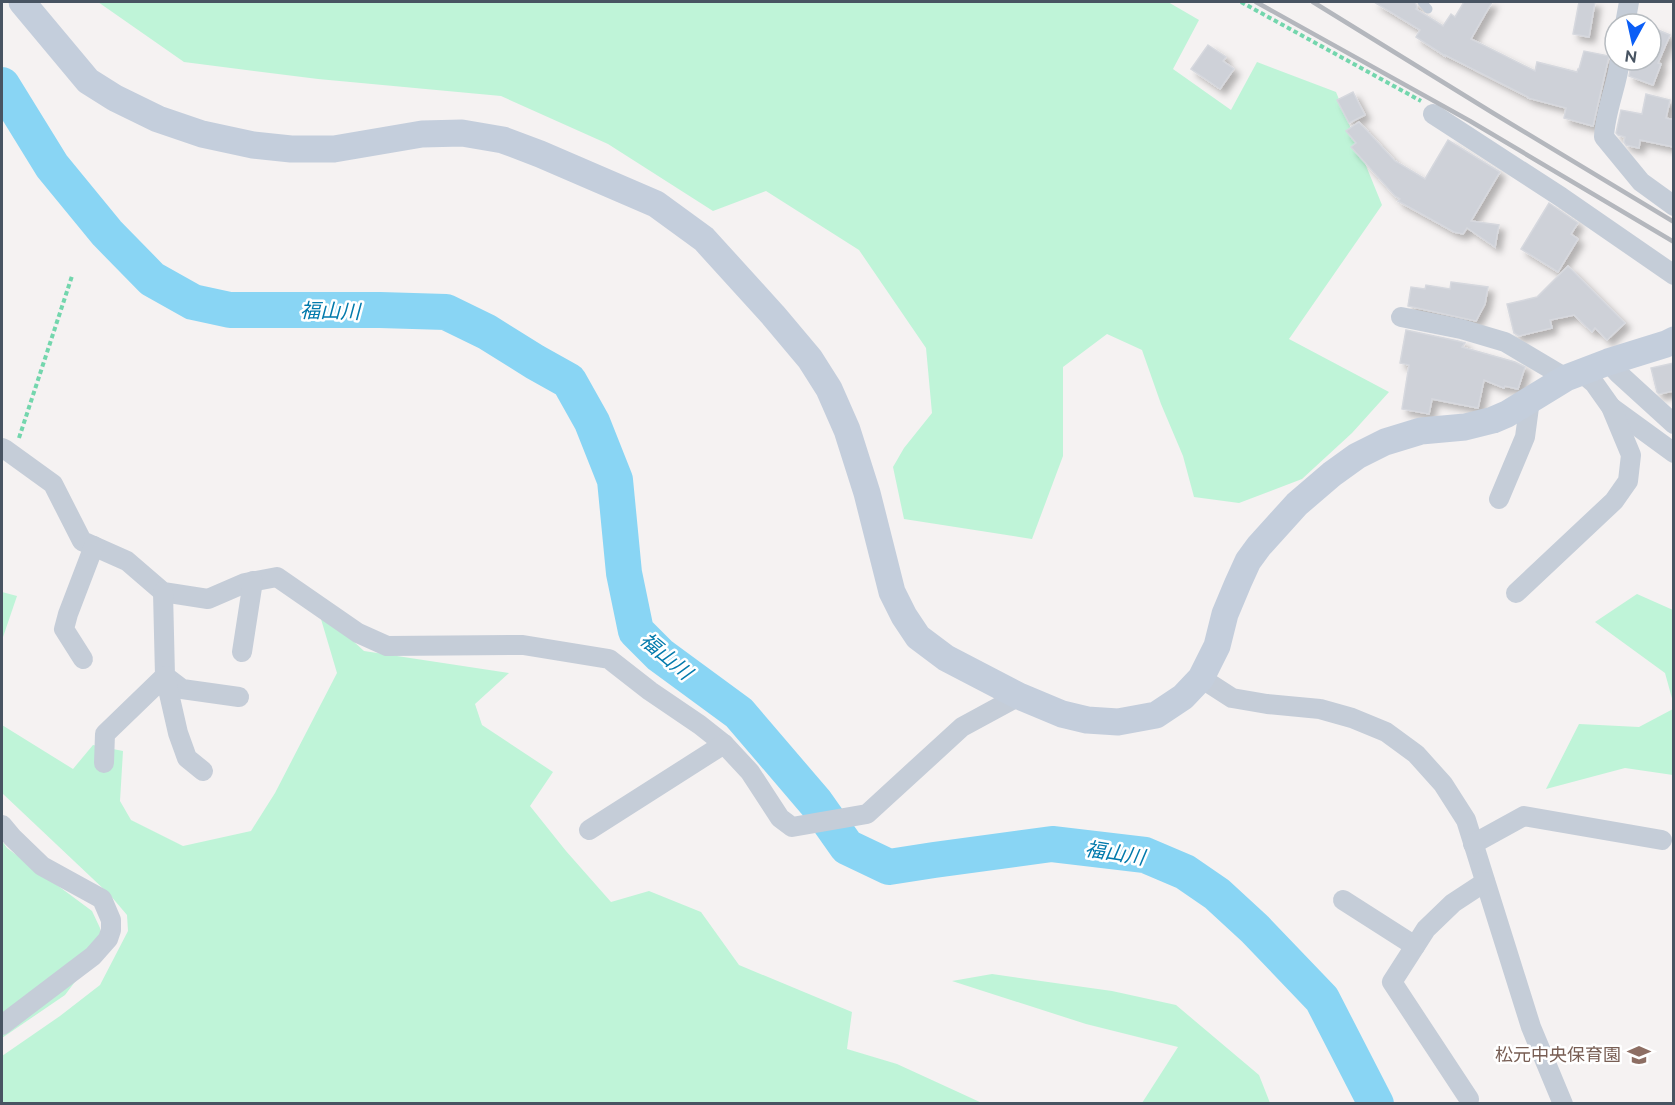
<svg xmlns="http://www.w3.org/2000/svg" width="1675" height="1105" viewBox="0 0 1675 1105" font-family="Raleway,'Noto Sans JP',sans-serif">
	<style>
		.green { fill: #bff4d8 }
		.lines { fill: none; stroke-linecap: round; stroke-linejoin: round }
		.river { stroke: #89d5f4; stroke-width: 36 }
		.building { fill: #ced1d8; stroke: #d6d8de; stroke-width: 1.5; filter: url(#shadow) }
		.path { stroke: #73d6ad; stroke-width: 4; stroke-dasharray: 4.5 3; stroke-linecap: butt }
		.lane { stroke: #c5cdd8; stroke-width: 9 }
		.street { stroke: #c5cdd8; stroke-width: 20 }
		.secondary { stroke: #c4cedc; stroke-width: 27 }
		.rail { stroke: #b4b7bd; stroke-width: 4.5 }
		.labels { text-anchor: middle; stroke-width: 5; stroke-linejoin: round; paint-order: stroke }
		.education-label { font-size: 18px; fill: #785e54; stroke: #fff; text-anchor: end }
		.water-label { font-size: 20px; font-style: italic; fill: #027aac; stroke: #fff }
	</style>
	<defs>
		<filter id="shadow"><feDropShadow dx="5.5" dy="5.5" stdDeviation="3" flood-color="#0004"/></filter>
	</defs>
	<rect width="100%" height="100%" fill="#f5f2f2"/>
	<!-- green -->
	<g class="green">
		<polygon points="98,2 1168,2 1199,20 1173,69 1231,110 1257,62 1336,92 1382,205 1289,339 1389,392 1352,433 1302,479 1239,503 1194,497 1183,456 1161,404 1142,350 1107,334 1063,367 1063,456 1032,539 904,519 893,467 904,448 932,413 926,348 859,250 766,191 713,211 608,144 501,96 318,79 184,62"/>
		<polygon points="2,592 17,596 2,640"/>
		<polygon points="1637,594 1673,610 1673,702 1665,673 1595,622"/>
		<polygon points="318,609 364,651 509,673 475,704 482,725 553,772 530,806 566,851 611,902 649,891 701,912 739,965 852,1012 847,1049 897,1064 982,1103 2,1103 2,1056 60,1016 100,985 128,931 127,915 110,895 2,793 2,725 73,769 93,745 123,751 120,801 131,820 183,846 251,831 275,793 337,673"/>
		<polygon points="1673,709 1673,775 1625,768 1546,789 1579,724 1639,727"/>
		<polygon points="2,841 7,848 92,911 100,928 102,946 65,995 2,1038"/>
		<polygon points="992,974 1112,991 1176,1005 1259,1075 1270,1103 1142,1103 1178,1047 1086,1024 952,981"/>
	</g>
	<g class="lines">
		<!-- river -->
		<polyline class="river" points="2,85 52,166 107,233 152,279 193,302 230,310 380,310 446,312 487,332 535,362 569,381 592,422 615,480 624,573 636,631 660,655 739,713 816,803 847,847 889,867 934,860 1052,844 1145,855 1185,872 1217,894 1255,929 1322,999 1376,1104"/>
	</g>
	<!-- building -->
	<g class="building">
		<polygon points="1374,2 1415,2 1417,7 1416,9 1443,26 1451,14 1455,17 1464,2 1492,2 1471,39 1535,71 1537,62 1577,72 1578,69 1579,69 1584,51 1609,56 1593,126 1564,118 1566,108 1528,98 1528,97 1445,55 1445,56 1416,37 1420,30"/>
		<polygon points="1579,2 1595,2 1589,37 1573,34"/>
		<polygon points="1651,27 1670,35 1658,63 1661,64 1653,85 1629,76 1632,60 1651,60"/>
		<polygon points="1208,45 1226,57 1223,61 1234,69 1220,89 1191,69"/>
		<polygon points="1353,92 1365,115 1349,123 1337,100"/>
		<polygon points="1646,94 1670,100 1666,118 1674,120 1674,147 1640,140 1639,148 1626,145 1624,142 1625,137 1618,135 1616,133 1621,110 1642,114"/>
		<polygon points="1359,122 1395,161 1425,179 1448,140 1500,172 1471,221 1499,225 1495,247 1467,228 1463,234 1454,232 1398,201 1400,199 1395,196 1351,147 1356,143 1346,131"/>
		<polygon points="1549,203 1578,223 1571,234 1578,239 1558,272 1521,249"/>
		<polygon points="1568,266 1625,323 1607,340 1595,328 1592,332 1574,315 1550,320 1552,328 1519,336 1514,333 1507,304 1537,297"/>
		<polygon points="1451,282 1488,287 1485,304 1476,321 1408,306 1411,287 1425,289 1426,285 1450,289"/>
		<polygon points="1406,330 1458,341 1465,343 1462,347 1515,362 1525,367 1518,389 1505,386 1504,388 1484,380 1478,408 1432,399 1429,414 1402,409 1409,365 1400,363"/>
		<polygon points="1674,363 1674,391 1659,394 1657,392 1651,368"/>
	</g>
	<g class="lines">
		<!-- path -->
		<g class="path">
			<polyline points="1241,2 1421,101"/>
			<polyline points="19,438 72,276"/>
		</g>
		<!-- lane -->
		<polyline class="lane" points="1422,2 1428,9"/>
		<!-- street -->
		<g class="street">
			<polyline points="1625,24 1629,2"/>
			<path d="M1620,60C1617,86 1605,111 1604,137L1641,182L1674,206"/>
			<polyline points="1433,114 1561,197 1674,275"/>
			<polyline points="1401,317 1461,329 1505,342 1566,378"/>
			<polyline points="1608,362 1618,373 1674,424"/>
			<polyline points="1611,407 1674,453"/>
			<polyline points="2,448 6,450 53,484 82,541 127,561 163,592 208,599 245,583 277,577 358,633 387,646 523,645 609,659 650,691 700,725 724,744 750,772 780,818 792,827 867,814 962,727 1019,696"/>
			<polyline points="1499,499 1525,437 1530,400"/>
			<polyline points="163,592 165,676 182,689 239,697"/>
			<polyline points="1516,593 1614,501 1628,481 1631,455 1611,407 1594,383 1581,372"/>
			<polyline points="242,652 253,581"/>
			<polyline points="83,659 64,629 68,614 94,546"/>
			<polyline points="1201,678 1232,698 1267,704 1320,709 1352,718 1386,732 1416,754 1443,784 1466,820 1531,1027 1563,1104"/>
			<polyline points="104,763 105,734 165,676 178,733 187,758 203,771"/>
			<polyline points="2,825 12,837 42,866 102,899 111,920 111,930 108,939 93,956 2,1025"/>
			<polyline points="589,830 724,744"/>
			<polyline points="1473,844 1524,816 1662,840"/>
			<polyline points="1343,900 1415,946"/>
			<polyline points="1469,1099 1392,982 1426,929 1453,903 1485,882"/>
		</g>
		<!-- secondary -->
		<polyline class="secondary" points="22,2 88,81 115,98 158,119 202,134 253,145 291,149 334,149 422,134 462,133 503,140 540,154 656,204 704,239 773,315 810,359 829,389 847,430 867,493 892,592 904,616 918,637 946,658 1019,696 1062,714 1087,720 1118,722 1156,715 1183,697 1201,678 1217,646 1225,614 1238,583 1248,561 1259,546 1297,504 1332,474 1357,456 1385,442 1421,431 1465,427 1493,420 1507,414 1566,378 1608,362 1666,344 1674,340"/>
		<!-- rail -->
		<g class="rail">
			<polyline points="1256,2 1470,121 1674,242"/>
			<polyline points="1313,2 1493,113 1674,222"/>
		</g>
	</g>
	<!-- icons -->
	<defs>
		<g id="school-bare" transform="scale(1.8)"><path d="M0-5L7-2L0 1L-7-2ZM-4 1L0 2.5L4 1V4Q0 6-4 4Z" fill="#8d6e63" stroke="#fff" stroke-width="2.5" paint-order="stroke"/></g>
	</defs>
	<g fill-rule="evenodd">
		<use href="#school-bare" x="1639" y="1055"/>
	</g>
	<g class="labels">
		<!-- education labels -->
		<g class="education-label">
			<text x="1621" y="1061">松元中央保育園</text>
		</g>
		<!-- water labels -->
		<g class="water-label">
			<text transform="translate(330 311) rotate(1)" y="7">福山川</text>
			<text transform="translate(666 656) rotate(40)" y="7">福山川</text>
			<text transform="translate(1115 853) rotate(9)" y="7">福山川</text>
		</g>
	</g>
	<!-- border -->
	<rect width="1675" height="1105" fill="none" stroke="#485462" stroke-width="6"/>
	<!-- north arrow -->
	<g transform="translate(1633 42) rotate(188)"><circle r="28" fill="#ffffff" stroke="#b6bbc0" stroke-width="1.5"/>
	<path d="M0-4.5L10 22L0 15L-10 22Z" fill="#0b5ef6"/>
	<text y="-9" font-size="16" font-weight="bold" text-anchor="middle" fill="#485462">N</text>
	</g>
</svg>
